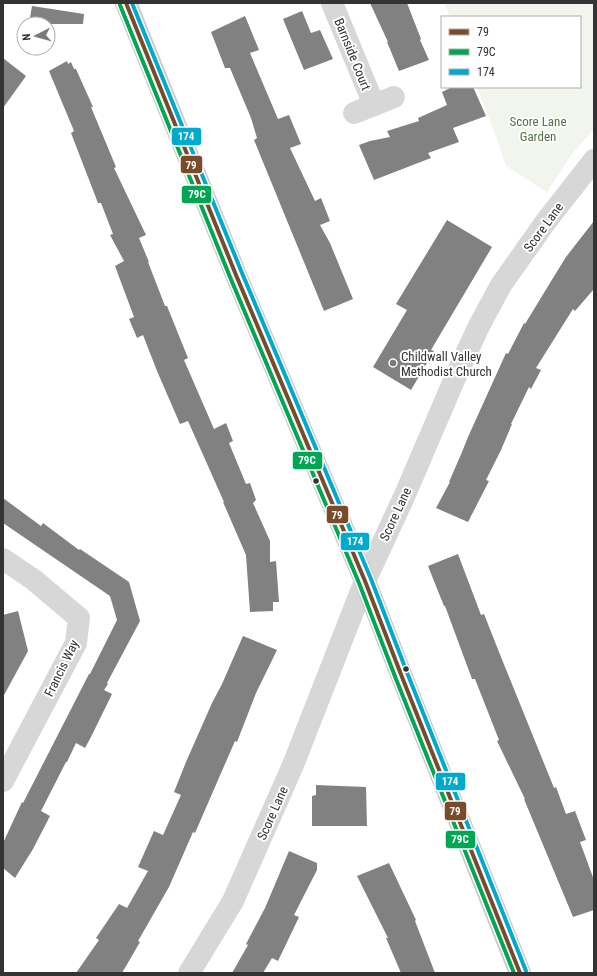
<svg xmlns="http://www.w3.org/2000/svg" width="597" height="976" viewBox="0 0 597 976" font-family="'Roboto Condensed',sans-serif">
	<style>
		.green { fill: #f1f5ed }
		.building { fill: #818181 }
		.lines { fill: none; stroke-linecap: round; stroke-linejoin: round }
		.minor { stroke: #d7d7d7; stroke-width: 22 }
		.major { stroke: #cacaca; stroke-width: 22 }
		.bus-1-casing { stroke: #fff; stroke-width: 7 }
		.bus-2-casing { stroke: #fff; stroke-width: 7 }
		.bus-3-casing { stroke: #fff; stroke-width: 7 }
		.bus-1 { stroke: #7a4b2a; stroke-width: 4 }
		.bus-2 { stroke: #00a651; stroke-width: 4 }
		.bus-3 { stroke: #00a9ce; stroke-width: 4 }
		.poi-dot { fill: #7a7a7a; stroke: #fff; stroke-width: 1.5 }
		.bus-dot { fill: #333; stroke: #fff; stroke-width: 1.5 }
		.labels { text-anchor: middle; stroke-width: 4; stroke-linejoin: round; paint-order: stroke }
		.street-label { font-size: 13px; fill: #333; stroke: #fff }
		.park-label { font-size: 13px; fill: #56703f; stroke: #fff }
		.poi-label { font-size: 13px; fill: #333; stroke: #fff; text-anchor: start }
		.line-badge { stroke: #fff; stroke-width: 1.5 }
		.badge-label { font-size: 11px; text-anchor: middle; font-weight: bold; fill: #fff }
	</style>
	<rect width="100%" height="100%" fill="#fff"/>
	<!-- green -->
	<polygon class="green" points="444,3 594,3 594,129 572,154 547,192 506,166 499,144 477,87 580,87 580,17 450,17"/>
	<!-- building -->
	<g class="building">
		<polygon points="370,3 407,3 421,39 420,40 429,60 399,71 387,42 388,42"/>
		<polygon points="32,6 84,14 83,24 29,24"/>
		<polygon points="302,11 311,33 320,30 333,59 304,70 283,19"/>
		<polygon points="245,16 259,50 250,53 278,119 289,115 301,144 290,148 315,201 321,198 330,221 320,225 330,243 353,299 324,311 254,140 257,138 251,118 230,68 225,68 211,32"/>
		<polygon points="3,58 26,76 3,108"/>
		<polygon points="67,61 68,64 71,62 74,69 76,69 93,107 91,107 116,167 114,168 146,235 139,238 149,262 148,262 165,306 167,306 188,358 184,360 214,429 226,423 233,441 229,443 246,484 250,483 256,500 253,503 270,541 270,562 276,561 279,602 273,602 273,611 250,612 246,555 223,502 224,502 188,421 180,424 157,371 143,335 137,338 129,319 134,317 115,266 124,261 110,235 113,234 101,203 98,203 71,133 74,131 49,71"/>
		<polygon points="452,87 473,87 486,116 453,128 459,142 428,153 431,158 374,180 359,145 370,141 390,137 387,131 419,121 418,118 447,105 442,92"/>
		<polygon points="447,220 492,247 431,350 434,351 411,390 373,367 407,310 396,304"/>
		<polygon points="594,221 594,289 575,311 573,309 536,368 541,370 531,389 529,387 511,424 512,424 501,450 486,480 489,481 468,522 436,508 450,482 449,482 462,452 468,437 506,353 508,354 524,323 525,324 553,278 566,257"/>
		<polygon points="3,498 41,526 43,523 79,550 80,549 129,582 140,621 107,683 108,684 104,690 112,694 91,737 85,748 76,743 67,762 66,762 41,811 50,816 33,849 15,878 3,868 3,843 22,802 23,803 89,674 90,674 117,620 110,596 3,523"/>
		<polygon points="458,554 481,615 484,614 499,652 554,788 556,787 566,814 575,811 586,840 580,842 594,880 594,910 573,917 524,799 525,799 497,741 499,740 475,679 472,679 445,606 444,606 428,566"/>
		<polygon points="18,611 28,651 3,697 3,615"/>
		<polygon points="243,636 277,650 256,693 237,742 235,741 195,833 193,832 169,887 138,941 140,942 122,973 76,973 99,940 96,938 119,904 127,908 148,871 138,867 154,831 163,835 181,795 174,792 186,762 212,703 222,684"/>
		<polygon points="316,785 366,787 367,826 312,826 312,796 316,795"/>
		<polygon points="289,851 317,863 317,870 294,915 299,917 278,961 272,958 263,973 232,973 248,945 246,944 265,908"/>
		<polygon points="389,863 416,920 415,921 435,973 401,973 386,938 388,938 357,876"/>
	</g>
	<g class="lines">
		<!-- minor -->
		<g class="minor">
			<polyline points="332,3 374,105"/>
			<polyline points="354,113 394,97"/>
			<polyline points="3,559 34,580 79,618 76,643 3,781"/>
			<polyline points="189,973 233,901 293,765 365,581 404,497 458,371 479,326 501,285 547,220 594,160"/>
		</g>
		<!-- major -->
		<polyline class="major" points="126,3 236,275 365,581 402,677 520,973"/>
		<!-- bus-1 casing -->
		<g class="bus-1-casing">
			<polyline id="bus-1" points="126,3 236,275 365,581 402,677 520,973"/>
		</g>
		<!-- bus-2 casing -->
		<g class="bus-2-casing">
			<polyline id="bus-2" points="120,5 230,277 359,583 396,679 514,973"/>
		</g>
		<!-- bus-3 casing -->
		<g class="bus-3-casing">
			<polyline id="bus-3" points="132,3 242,273 371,579 408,675 526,971"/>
		</g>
		<!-- bus-1 -->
		<use href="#bus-1" class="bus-1"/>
		<!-- bus-2 -->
		<use href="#bus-2" class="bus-2"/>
		<!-- bus-3 -->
		<use href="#bus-3" class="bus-3"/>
	</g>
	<!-- markers -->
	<circle class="poi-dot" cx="393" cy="363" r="4"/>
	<g class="bus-dot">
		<circle cx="316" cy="481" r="3.5"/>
		<circle cx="406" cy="669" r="3.5"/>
	</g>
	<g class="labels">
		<!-- street labels -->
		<g class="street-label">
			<text transform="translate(353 54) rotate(68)" y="5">Barnside Court</text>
			<text transform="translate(543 227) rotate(-54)" y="5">Score Lane</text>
			<text transform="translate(395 514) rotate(-65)" y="5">Score Lane</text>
			<text transform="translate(61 668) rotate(-64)" y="5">Francis Way</text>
			<text transform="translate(272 813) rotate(-66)" y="5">Score Lane</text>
		</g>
		<!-- park labels -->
		<g class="park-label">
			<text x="538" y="126">Score Lane<tspan x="538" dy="15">Garden</tspan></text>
		</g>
		<!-- poi labels -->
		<g class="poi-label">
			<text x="401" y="361">Childwall Valley<tspan x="401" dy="15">Methodist Church</tspan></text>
		</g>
	</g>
	<g class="line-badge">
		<rect x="171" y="127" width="31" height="19" rx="4" fill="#00a9ce"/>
		<rect x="180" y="155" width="23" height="19" rx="4" fill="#7a4b2a"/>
		<rect x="181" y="185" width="31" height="19" rx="4" fill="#00a651"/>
		<rect x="292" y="451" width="31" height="19" rx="4" fill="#00a651"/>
		<rect x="326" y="505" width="23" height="19" rx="4" fill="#7a4b2a"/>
		<rect x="340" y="532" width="30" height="19" rx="4" fill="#00a9ce"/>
		<rect x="435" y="772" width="31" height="19" rx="4" fill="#00a9ce"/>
		<rect x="444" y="801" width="23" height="20" rx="4" fill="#7a4b2a"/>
		<rect x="445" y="830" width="31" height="19" rx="4" fill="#00a651"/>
	</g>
	<g class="badge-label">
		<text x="186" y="140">174</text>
		<text x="191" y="169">79</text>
		<text x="197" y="198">79C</text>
		<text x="307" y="464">79C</text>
		<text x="337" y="519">79</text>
		<text x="355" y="545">174</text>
		<text x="450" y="785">174</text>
		<text x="455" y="815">79</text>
		<text x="460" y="843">79C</text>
	</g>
	<!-- border -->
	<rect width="597" height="976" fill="none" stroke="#333333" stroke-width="8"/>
	<!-- legend -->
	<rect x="441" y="16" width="140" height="72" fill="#ffffff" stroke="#adadad"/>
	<rect x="449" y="29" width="20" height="6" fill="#7a4b2a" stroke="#adadad"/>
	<text x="477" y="36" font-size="12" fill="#333333">79</text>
	<rect x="449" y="49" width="20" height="6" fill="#00a651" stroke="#adadad"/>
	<text x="477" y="56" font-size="12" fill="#333333">79C</text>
	<rect x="449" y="69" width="20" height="6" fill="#00a9ce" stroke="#adadad"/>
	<text x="477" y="76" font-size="12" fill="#333333">174</text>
	<!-- north arrow -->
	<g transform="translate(36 36) rotate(264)"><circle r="19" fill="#ffffff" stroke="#adadad"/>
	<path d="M0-3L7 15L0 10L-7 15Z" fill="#7a7a7a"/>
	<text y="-6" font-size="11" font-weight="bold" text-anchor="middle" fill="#333333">N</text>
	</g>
</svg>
